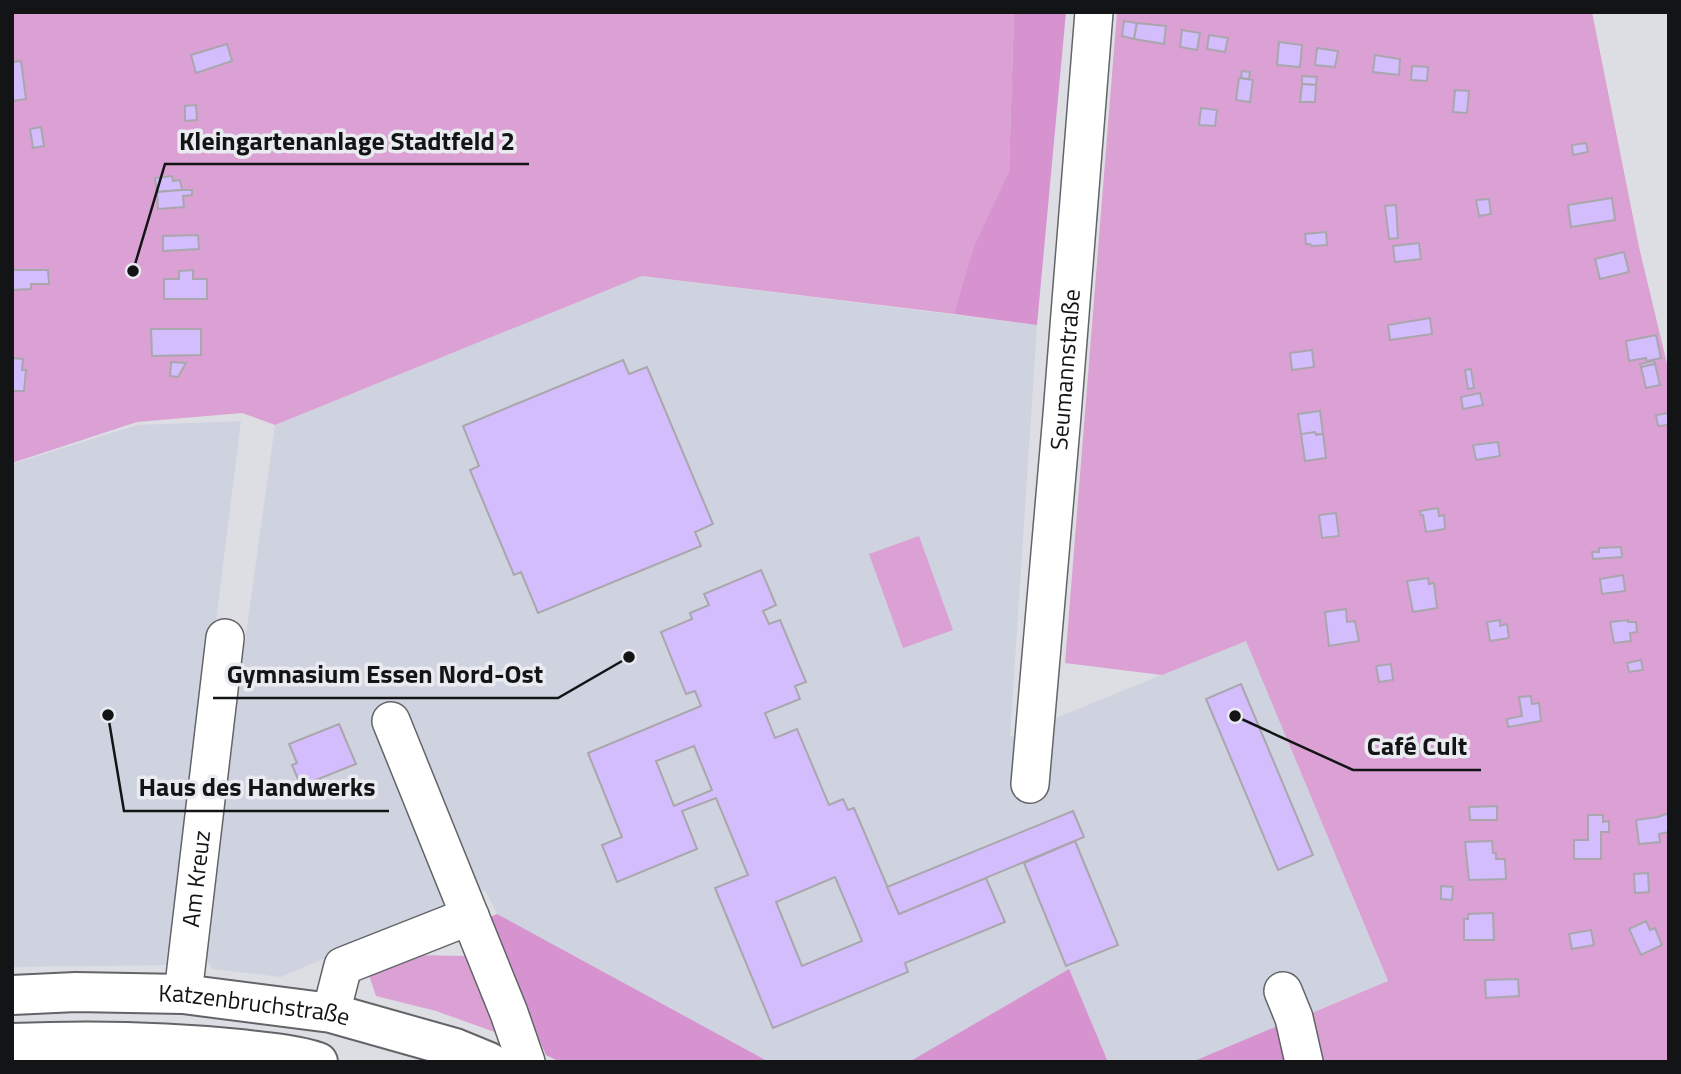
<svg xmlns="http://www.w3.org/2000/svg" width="1681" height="1074" viewBox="0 0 1681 1074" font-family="'Titillium Web',sans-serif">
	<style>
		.built { fill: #ced3df }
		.green { fill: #dba1d4 }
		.forest { fill: #d793cf }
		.building { fill: #d4bdfc; stroke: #a9a7ad; stroke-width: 2; fill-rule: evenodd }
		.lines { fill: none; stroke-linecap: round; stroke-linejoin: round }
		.minor-casing { stroke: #626468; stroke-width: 40 }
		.major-casing { stroke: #626468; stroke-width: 42 }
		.minor { stroke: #fff; stroke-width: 37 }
		.major { stroke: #fff; stroke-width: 38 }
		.labels { text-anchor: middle; stroke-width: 7; stroke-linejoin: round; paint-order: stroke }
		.street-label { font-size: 24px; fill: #131416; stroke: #eaebf1 }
		.leader { fill: none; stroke: #131416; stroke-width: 2.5 }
		.callout-dot { fill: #131416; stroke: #eaebf1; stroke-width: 2.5 }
		.callout-label { font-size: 26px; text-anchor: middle; font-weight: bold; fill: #131416; stroke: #eaebf1; stroke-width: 7; stroke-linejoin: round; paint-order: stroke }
	</style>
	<rect width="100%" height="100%" fill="#dcdee3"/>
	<!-- built -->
	<g class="built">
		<polygon points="642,276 1037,325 1010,737 1246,640 1388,982 1280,1025 1288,1062 560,1062 546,1055 486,919 497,914 485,890 281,977 212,969 202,951 275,425"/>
		<polygon points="241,421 173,965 12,967 12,464 137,425"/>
	</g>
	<!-- green -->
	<g class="green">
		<polygon points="12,12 1014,12 1009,172 954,314 642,276 275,425 242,413 137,422 12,463"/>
		<polygon points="1117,12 1592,12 1639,247 1669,372 1669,1062 1317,1062 1307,1015 1388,981 1246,641 1162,675 1065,663"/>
		<polygon points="919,536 953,630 903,648 869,554"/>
		<polygon points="410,955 469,956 503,1035 436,1011 376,996 368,972"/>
	</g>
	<!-- forest -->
	<g class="forest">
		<polygon points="1014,12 1066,12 1037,325 954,314 975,244 1009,172"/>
		<polygon points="497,914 769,1062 560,1062 546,1055 486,919"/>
		<polygon points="1069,969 1108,1062 909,1062"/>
		<polygon points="1280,1025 1288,1062 1192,1062"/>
	</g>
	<!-- building -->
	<g class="building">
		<polygon points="1124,21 1137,23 1134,39 1122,36"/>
		<polygon points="1137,23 1166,26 1164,44 1134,39"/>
		<polygon points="1182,30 1200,33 1197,50 1180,47"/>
		<polygon points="1209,35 1228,38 1225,52 1207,49"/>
		<polygon points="1279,42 1302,45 1300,67 1277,65"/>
		<polygon points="227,44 232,61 196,73 191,55"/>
		<polygon points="1317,48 1338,51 1335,67 1315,65"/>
		<polygon points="1375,55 1400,59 1399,75 1373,72"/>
		<polygon points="21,61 26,99 12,101 12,62"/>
		<polygon points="1412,66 1428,67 1427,81 1411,80"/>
		<polygon points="1242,71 1250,72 1249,79 1241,78"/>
		<polygon points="1302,76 1317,77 1316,85 1302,84"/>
		<polygon points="1239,78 1253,80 1250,102 1236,100"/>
		<polygon points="1302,84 1316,85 1315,102 1300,102"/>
		<polygon points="1455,90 1469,91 1467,113 1453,112"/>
		<polygon points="196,105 197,120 185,121 185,106"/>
		<polygon points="1201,108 1217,110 1215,126 1199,125"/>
		<polygon points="41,127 44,146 33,148 30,129"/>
		<polygon points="1586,143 1588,152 1573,155 1572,145"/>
		<polygon points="172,176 173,181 180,180 182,190 157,192 155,178"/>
		<polygon points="182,190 192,190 192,195 183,196 184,207 158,209 157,192"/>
		<polygon points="1612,198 1615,220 1571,227 1568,205"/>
		<polygon points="1489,199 1491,214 1479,216 1476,200"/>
		<polygon points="1396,205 1398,238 1389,239 1385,206"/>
		<polygon points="1326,232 1327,245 1311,246 1310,244 1306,244 1305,234"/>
		<polygon points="198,235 199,249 163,251 163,236"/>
		<polygon points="1419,243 1421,259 1395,262 1393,246"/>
		<polygon points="1624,252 1629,272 1600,279 1595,259"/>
		<polygon points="12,270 48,270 49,284 31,284 31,289 12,290"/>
		<polygon points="193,270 193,279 207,279 207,299 164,299 164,279 179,279 179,271"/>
		<polygon points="1430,318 1432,334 1390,340 1388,325"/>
		<polygon points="151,329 201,329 201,355 152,356"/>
		<polygon points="1656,335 1661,358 1647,361 1646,358 1629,361 1626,341"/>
		<polygon points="1312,350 1314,367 1292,370 1290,353"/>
		<polygon points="12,358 23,359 22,370 26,370 24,391 12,391"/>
		<polygon points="623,360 629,374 647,367 713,524 695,532 701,546 538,613 521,572 514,575 470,470 479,466 463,426"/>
		<polygon points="1654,361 1655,364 1641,367 1640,364"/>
		<polygon points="171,362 186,363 178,377 170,376"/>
		<polygon points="1655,364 1660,385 1646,388 1641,367"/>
		<polygon points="1471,369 1474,388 1468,389 1465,370"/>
		<polygon points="1480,393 1483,405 1463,409 1461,397"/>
		<polygon points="1320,411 1323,434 1301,434 1298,414"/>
		<polygon points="1669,413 1669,425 1658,426 1656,415"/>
		<polygon points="1315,432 1316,435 1323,434 1326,458 1305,461 1301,434"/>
		<polygon points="1498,442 1500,456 1476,460 1473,445"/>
		<polygon points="1438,508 1439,516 1444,515 1445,529 1426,532 1423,515 1421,515 1420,511"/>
		<polygon points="1336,513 1339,536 1322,538 1319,515"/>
		<polygon points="1621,547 1622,557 1593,559 1592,552 1599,552 1599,548"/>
		<path d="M761,570L776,605L763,611L769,624L780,620L806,682L795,686L800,699L765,713L775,738L797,729L829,805L843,799L848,810L854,808L899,914L986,878L1005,922L905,963L908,972L773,1028L715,888L748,875L716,798L682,811L697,849L617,882L602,845L622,837L588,753L701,706L695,691L686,694L661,632L692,619L690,613L709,605L704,594ZM694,746L712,790L674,806L656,761ZM835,877L862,941L802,966L776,902Z"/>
		<polygon points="1623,575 1625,591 1602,594 1600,579"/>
		<polygon points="1428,578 1429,584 1434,583 1437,608 1413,612 1407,581"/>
		<polygon points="1346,609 1347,622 1355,621 1359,641 1329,646 1325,612"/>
		<polygon points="1500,620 1500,626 1507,624 1509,638 1490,641 1487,622"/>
		<polygon points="1628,620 1628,622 1636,622 1637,632 1630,633 1631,641 1614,643 1610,622"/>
		<polygon points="1641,660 1643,670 1629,672 1627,663"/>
		<polygon points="1391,664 1393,680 1379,682 1376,666"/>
		<polygon points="1241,684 1313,855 1278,870 1206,699"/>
		<polygon points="1531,696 1532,704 1539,703 1541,721 1508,727 1507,719 1522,716 1519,697"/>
		<polygon points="339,724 356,764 301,786 292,765 297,763 289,744"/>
		<polygon points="1497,806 1497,820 1470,820 1469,807"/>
		<polygon points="1073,811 1084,837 899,914 887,887"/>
		<polygon points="1669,813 1669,832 1659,834 1660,842 1639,844 1636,820 1658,817"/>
		<polygon points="1588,815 1603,815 1603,822 1609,821 1609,832 1601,832 1601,859 1574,859 1574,840 1588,840"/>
		<polygon points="1075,841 1118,945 1066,966 1024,863"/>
		<polygon points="1492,841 1493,853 1496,853 1496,859 1505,859 1506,879 1469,880 1465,842"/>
		<polygon points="1648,873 1649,892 1635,893 1634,874"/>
		<polygon points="1441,886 1453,887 1452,900 1441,899"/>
		<polygon points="1493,913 1494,940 1464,940 1464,919 1468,919 1468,914"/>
		<polygon points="1646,921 1650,930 1655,928 1662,945 1641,955 1629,929"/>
		<polygon points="1591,930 1594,945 1572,949 1569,934"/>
		<polygon points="1518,979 1519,996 1486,998 1485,980"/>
	</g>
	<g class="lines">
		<!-- minor casing -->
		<g class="minor-casing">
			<g id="minor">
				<polyline points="391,721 509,1013 526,1062"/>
				<path id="s1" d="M1030,784L1062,415L1094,12"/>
				<polyline points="1283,991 1294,1018 1304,1062"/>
				<path id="s2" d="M183,994L225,638"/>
				<polyline points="331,1013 343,966 470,916"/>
			</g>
		</g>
		<!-- major casing -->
		<g class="major-casing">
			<g id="major">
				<path id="s3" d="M12,995L76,992L183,994L331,1013L455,1048L489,1062"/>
				<path d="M12,1043C88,1040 163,1041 239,1049C265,1052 293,1054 318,1062"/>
			</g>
		</g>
		<!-- minor -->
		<use href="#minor" class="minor"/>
		<!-- major -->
		<use href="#major" class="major"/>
	</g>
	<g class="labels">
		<!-- street labels -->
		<g class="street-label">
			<text dy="8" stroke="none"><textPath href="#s1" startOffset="416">Seumannstraße</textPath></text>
			<text dy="8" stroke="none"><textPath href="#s2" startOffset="116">Am Kreuz</textPath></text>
			<text dy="8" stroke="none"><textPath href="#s3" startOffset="243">Katzenbruchstraße</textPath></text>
		</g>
	</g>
	<!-- callouts -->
	<path class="leader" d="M133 271L165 164H529M629 657L558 698H213M1235 716L1353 770H1481M108 715L124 811H389"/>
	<g class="callout-dot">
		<circle cx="133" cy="271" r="7"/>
		<circle cx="629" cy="657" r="7"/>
		<circle cx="1235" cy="716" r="7"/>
		<circle cx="108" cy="715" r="7"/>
	</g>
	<g class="callout-label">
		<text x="347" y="150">Kleingartenanlage Stadtfeld 2</text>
		<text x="385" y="683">Gymnasium Essen Nord-Ost</text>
		<text x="1417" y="755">Café Cult</text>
		<text x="257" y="796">Haus des Handwerks</text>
	</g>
	<!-- border -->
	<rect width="1681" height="1074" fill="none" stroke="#131416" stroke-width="28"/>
</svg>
